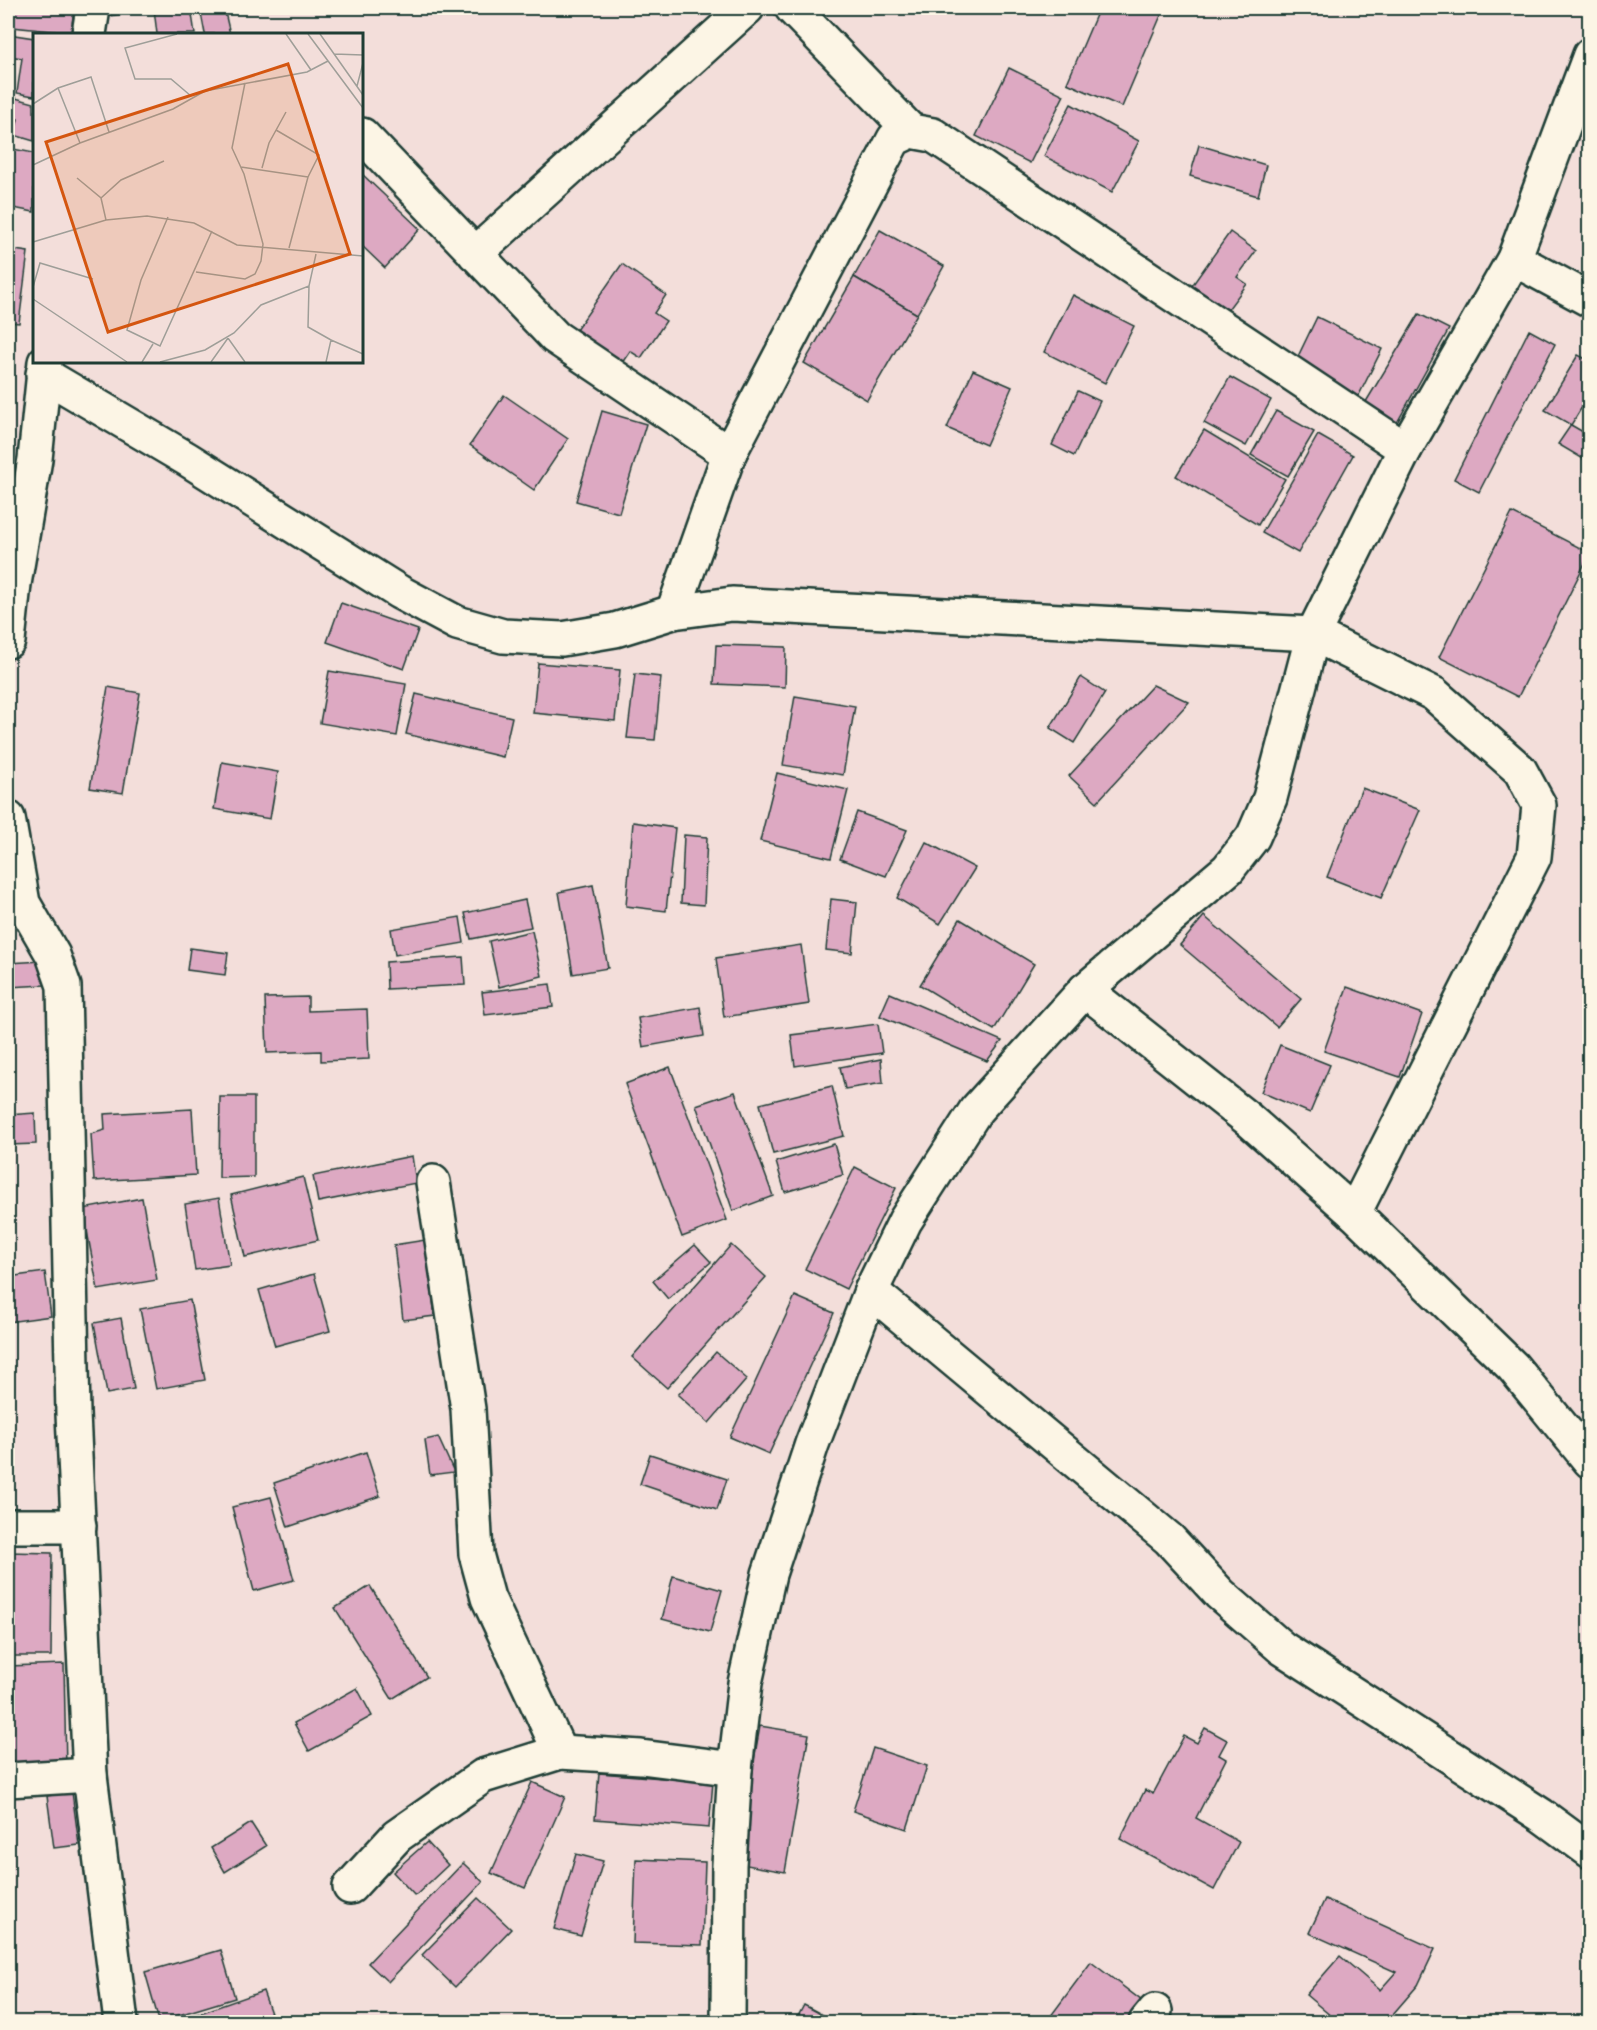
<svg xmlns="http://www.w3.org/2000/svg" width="1597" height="2030" viewBox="0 0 1597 2030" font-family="'Playpen Sans',sans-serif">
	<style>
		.building { fill: #dda9c2; stroke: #1f3d34; stroke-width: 1.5 }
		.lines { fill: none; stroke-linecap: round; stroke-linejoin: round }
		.minor-casing { stroke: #1f3d34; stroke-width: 38 }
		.minor { stroke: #fcf5e5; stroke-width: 33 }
		.inset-road { fill: none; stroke: #9e9e98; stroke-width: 1.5 }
		.view { fill: #d45610; fill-opacity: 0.15; stroke: #d45610; stroke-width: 3 }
		.inset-edge { fill: none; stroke: #1f3d34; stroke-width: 3 }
	</style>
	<rect width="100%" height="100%" fill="#f3deda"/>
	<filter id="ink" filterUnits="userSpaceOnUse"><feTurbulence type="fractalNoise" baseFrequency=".0167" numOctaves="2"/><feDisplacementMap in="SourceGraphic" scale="12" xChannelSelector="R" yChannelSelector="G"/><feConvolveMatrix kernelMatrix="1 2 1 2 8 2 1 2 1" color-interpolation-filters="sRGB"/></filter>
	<g filter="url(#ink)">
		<!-- building -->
		<g class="building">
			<polygon points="14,8 74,8 71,33 12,27"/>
			<polygon points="110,8 191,8 195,34 157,34 154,9 111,16"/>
			<polygon points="200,8 224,8 230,34 205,34"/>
			<polygon points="1099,8 1150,8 1162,13 1122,107 1067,83"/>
			<polygon points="8,34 34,38 34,96 17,93 22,58 8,56"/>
			<polygon points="1009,68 1064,95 1030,163 976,136"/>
			<polygon points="8,96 34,103 34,141 14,135 18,119 8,116"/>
			<polygon points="1071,104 1139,141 1112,192 1044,156"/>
			<polygon points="1199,145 1266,165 1258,196 1190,176"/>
			<polygon points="8,148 34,153 34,212 8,207"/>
			<polygon points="362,174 420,229 385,268 362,246"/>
			<polygon points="880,230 944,266 917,314 854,277"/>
			<polygon points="1230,232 1256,251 1237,277 1247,284 1226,312 1191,287"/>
			<polygon points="8,249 28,252 19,323 8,322"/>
			<polygon points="622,264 666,295 654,313 666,321 641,358 630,351 622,363 576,330"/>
			<polygon points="854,277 917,314 867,400 804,363"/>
			<polygon points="1073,295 1134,326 1105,383 1044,352"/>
			<polygon points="1419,314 1449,329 1394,428 1361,410"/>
			<polygon points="1317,317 1382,349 1355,403 1291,371"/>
			<polygon points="1529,330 1555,344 1479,492 1454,479"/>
			<polygon points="1578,355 1590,361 1590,394 1571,425 1545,410"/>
			<polygon points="973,370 1012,387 986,445 947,428"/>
			<polygon points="1230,377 1271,400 1246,446 1204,423"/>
			<polygon points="1078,391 1100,401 1074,456 1052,445"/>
			<polygon points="504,395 568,439 534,490 470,445"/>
			<polygon points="602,411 646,424 619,513 576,501"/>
			<polygon points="1276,411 1314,432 1288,476 1251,455"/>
			<polygon points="1571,425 1590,436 1590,463 1558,444"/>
			<polygon points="1204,430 1285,479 1258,525 1176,476"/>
			<polygon points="1318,435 1353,455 1298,553 1262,533"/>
			<polygon points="1512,513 1590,553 1518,697 1439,657"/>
			<polygon points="341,603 418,630 404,669 327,642"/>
			<polygon points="716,645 786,647 785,687 714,684"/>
			<polygon points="538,663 620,670 615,721 533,713"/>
			<polygon points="329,671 406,684 397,736 320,723"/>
			<polygon points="635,674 661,677 655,740 627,738"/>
			<polygon points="1081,677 1105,693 1074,743 1050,728"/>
			<polygon points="1153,685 1189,702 1097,802 1069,776"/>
			<polygon points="108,687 140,693 123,793 90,788"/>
			<polygon points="416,694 512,717 503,757 406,734"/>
			<polygon points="795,696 855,706 843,775 783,765"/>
			<polygon points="222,762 278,772 270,819 214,809"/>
			<polygon points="777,773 848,790 831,858 760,841"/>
			<polygon points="1362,788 1420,810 1381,898 1327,877"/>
			<polygon points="857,812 907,830 886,876 840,859"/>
			<polygon points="633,822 675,828 666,911 626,906"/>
			<polygon points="684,835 707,837 704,905 681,903"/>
			<polygon points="926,842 975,868 940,924 897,898"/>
			<polygon points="593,885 608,968 573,974 559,892"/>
			<polygon points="831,899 857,902 852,953 826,950"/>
			<polygon points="525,900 531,927 471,939 465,913"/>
			<polygon points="1204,916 1301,999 1277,1027 1180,945"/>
			<polygon points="460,917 464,943 395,955 391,929"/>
			<polygon points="960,919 1034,964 994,1030 920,985"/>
			<polygon points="532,931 542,976 499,987 489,941"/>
			<polygon points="801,945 809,1004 724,1017 716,958"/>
			<polygon points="190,948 228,953 225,975 187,970"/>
			<polygon points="463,957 465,985 387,989 386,962"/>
			<polygon points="43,961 45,985 8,987 8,963"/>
			<polygon points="550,984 553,1007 485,1015 482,992"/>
			<polygon points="1347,987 1422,1014 1400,1077 1324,1051"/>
			<polygon points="890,993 1002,1041 987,1061 880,1016"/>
			<polygon points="308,997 308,1011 367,1009 369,1059 321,1061 321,1051 267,1053 265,998"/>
			<polygon points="700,1007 704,1036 643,1047 638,1018"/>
			<polygon points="878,1024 882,1053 795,1066 791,1035"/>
			<polygon points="1280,1045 1330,1065 1310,1113 1261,1092"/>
			<polygon points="881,1059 883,1083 845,1089 840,1067"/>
			<polygon points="670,1067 727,1220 682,1237 625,1084"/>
			<polygon points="832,1086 844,1136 773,1154 760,1104"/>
			<polygon points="735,1092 773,1196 733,1211 696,1105"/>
			<polygon points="220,1097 254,1097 254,1177 219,1178"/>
			<polygon points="192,1109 196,1175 94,1181 91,1134 105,1130 104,1114"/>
			<polygon points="35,1113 36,1144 8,1145 8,1115"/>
			<polygon points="834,1144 843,1175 785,1192 776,1162"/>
			<polygon points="412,1156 416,1183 318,1202 313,1176"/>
			<polygon points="855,1167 896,1188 846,1289 805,1269"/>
			<polygon points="303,1177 318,1240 245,1257 231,1195"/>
			<polygon points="142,1198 157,1280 98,1290 83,1209"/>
			<polygon points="219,1198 230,1265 195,1270 185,1204"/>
			<polygon points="425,1240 435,1316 403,1320 394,1245"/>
			<polygon points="695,1245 711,1262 668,1299 653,1281"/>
			<polygon points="731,1245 766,1277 667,1388 632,1357"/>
			<polygon points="45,1272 51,1316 8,1322 8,1277"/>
			<polygon points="314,1274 330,1331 275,1346 259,1290"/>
			<polygon points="795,1296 834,1313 769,1454 730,1437"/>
			<polygon points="190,1300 205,1380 156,1389 140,1309"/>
			<polygon points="121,1318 134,1389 107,1394 94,1323"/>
			<polygon points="716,1352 747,1379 709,1423 678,1395"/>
			<polygon points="438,1437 454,1472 430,1475 425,1440"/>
			<polygon points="366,1452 380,1496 288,1527 274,1483"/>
			<polygon points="650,1454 727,1479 717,1510 640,1484"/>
			<polygon points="271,1497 294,1580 254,1591 232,1507"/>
			<polygon points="8,1552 52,1553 51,1656 8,1656"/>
			<polygon points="673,1576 722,1590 710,1632 662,1619"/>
			<polygon points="370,1586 427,1677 392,1699 335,1608"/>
			<polygon points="64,1664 66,1770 8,1772 8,1666"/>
			<polygon points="357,1688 372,1716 309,1751 294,1723"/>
			<polygon points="760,1726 809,1734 785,1872 736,1863"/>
			<polygon points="1205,1728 1227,1740 1219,1755 1226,1759 1196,1818 1239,1842 1214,1890 1120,1839 1145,1790 1153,1794 1184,1736 1197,1743"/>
			<polygon points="873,1748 927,1766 907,1829 853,1811"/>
			<polygon points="599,1773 713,1782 709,1828 595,1819"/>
			<polygon points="532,1782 565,1797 525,1888 491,1873"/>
			<polygon points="72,1792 79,1845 54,1848 47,1796"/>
			<polygon points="251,1823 266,1846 225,1872 211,1848"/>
			<polygon points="427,1842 448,1865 415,1896 393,1872"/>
			<polygon points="576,1854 603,1861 581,1936 554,1929"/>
			<polygon points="636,1859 705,1862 702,1945 633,1943"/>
			<polygon points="463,1863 483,1882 388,1982 368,1963"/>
			<polygon points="478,1898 511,1929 455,1987 422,1955"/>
			<polygon points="1325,1899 1435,1949 1418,1985 1386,2022 1338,2022 1306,1995 1340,1956 1380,1990 1396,1972 1309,1933"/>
			<polygon points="221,1950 235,1998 159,2021 145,1972"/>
			<polygon points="1091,1962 1142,2001 1126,2022 1071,2022 1067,2020 1057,2022 1050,2017"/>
			<polygon points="263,1991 274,2022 175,2022"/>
			<polygon points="804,2005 836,2022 795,2022"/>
			<polygon points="914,2015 923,2022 907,2022"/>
		</g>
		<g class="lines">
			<!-- minor casing -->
			<g class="minor-casing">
				<g id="minor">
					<polyline points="792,8 911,131"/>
					<polyline points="89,34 93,8"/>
					<polyline points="362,135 555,337 729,454"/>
					<polyline points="475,254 747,8"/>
					<polyline points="1514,259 1590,300"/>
					<polyline points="43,374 187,459 399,592 457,623 503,636 562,639 615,630 673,612 732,604 1313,634 1434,694 1520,770 1539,805 1534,857 1354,1213"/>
					<polyline points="673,612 729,454 894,139 911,131 933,135 1405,449"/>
					<polyline points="8,641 14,584 35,459 45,362"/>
					<polyline points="8,818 23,903 53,955 64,986 73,1414 90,1775 121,2022"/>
					<polyline points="1085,990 1248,1119 1354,1213 1513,1367 1590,1461"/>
					<polyline points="433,1182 468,1409 476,1554 488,1598 560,1752"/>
					<polyline points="871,1291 1169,1539 1220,1594 1282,1648 1541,1815 1590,1851"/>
					<polyline points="8,1526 79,1526"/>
					<polyline points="8,1780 90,1775"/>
					<polyline points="350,1887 397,1836 483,1776 560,1752 641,1757 735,1769"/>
					<polyline points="728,2022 729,1865 735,1769 745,1683 769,1574 812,1444 871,1291 905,1221 976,1110 1085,990 1228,869 1253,837 1270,798 1313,634 1405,449 1514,259 1590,55"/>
					<polyline points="1146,2022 1155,2011"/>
				</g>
			</g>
			<!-- minor -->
			<use href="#minor" class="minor"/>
		</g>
	</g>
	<!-- overview -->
	<g transform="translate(33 33)">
		<rect width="330" height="330" fill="#f3deda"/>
		<path class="inset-road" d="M144,1L92,15L102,46H138L158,63M253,1L278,37M275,1L330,75M287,1L330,62M301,21L330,22M324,53L330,30M25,55L47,110M0,71L25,55L58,44L76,99M243,97L286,122L275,144L256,215M0,132L47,110L140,76L172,58L274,39L295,28M208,134L275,144M229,135L236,110L253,79M44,145L68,165L73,187M68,165L88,147L131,128M135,184L108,247L94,297L127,313L179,198M0,209L73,187L114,183L161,190L204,212L330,223M163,239L212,246L222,241L228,228L230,211L211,141L199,115L212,50M276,253L275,294L298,307L293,329M0,254L7,230L60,246M0,266L94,329M298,307L330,321M109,329L120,311M127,329L172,317L201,300L228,272L276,253L283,221M178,329L195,305L212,329"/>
		<path class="view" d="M255,31L317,221L75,299L13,109Z"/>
		<rect width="330" height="330" class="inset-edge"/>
	</g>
	<!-- margin -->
	<rect width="1597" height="2030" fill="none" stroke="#fcf5e5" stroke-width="30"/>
	<rect x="15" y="15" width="1567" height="2000" fill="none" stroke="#1f3d34" stroke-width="2" filter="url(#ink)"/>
</svg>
